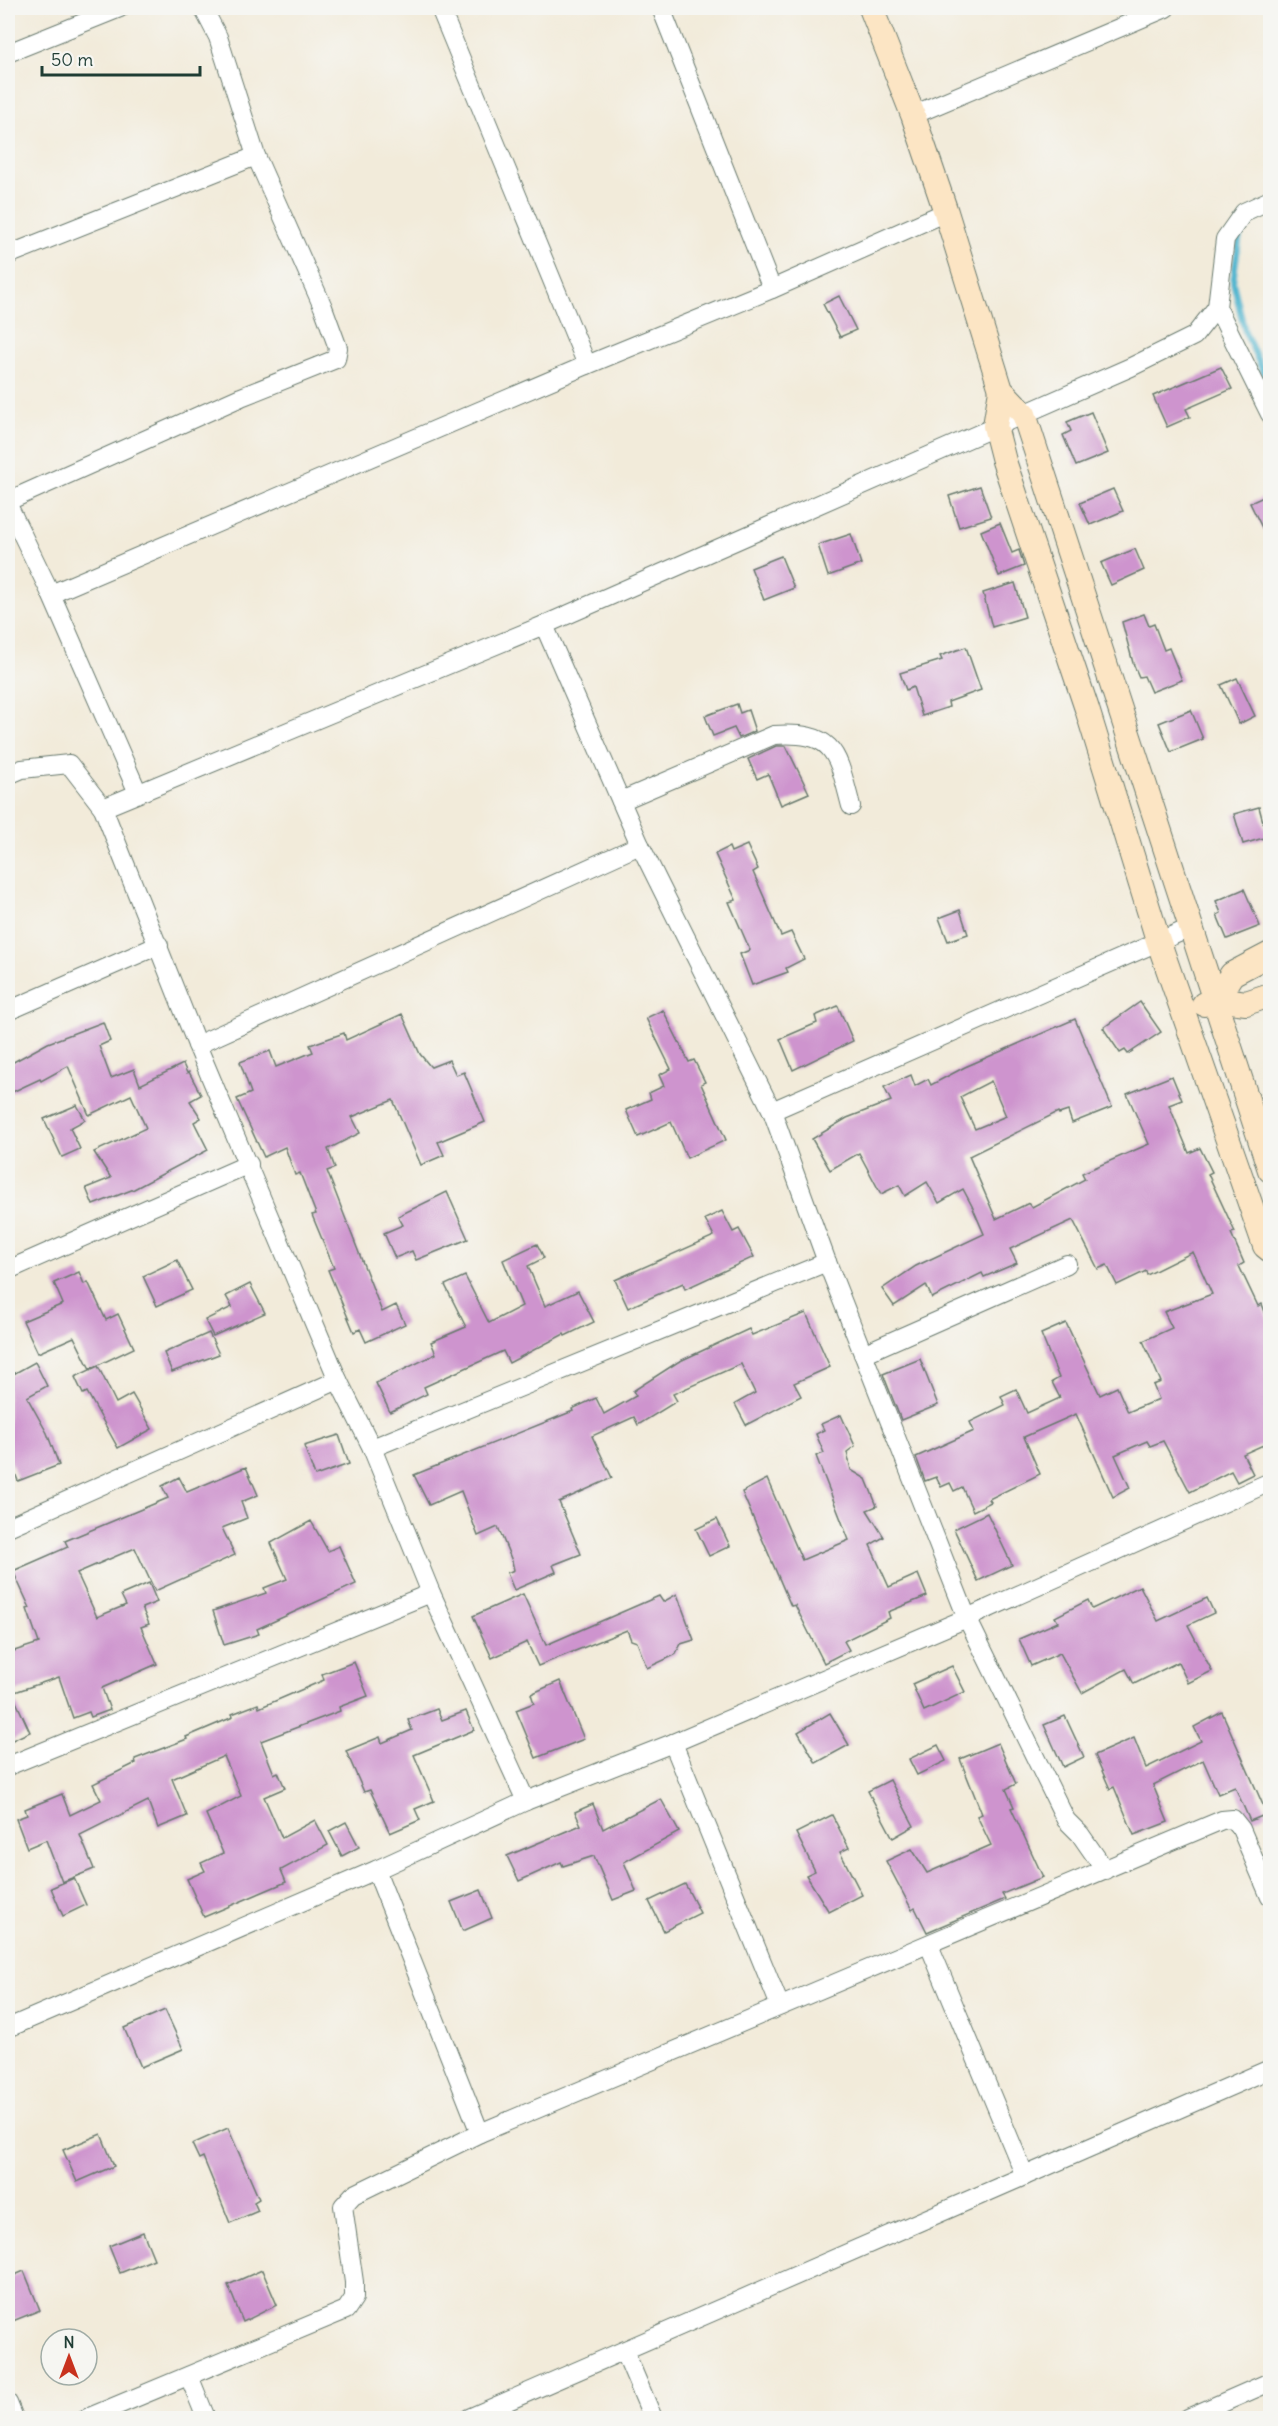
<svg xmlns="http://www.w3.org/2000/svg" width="1278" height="2426" viewBox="0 0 1278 2426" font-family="Delius,sans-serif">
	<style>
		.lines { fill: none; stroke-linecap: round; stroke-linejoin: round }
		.stream { stroke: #51b6cf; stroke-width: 6 }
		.building { fill: #ce94ce; fill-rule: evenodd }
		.street-casing { stroke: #697a6e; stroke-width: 20 }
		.secondary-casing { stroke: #697a6e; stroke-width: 26 }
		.street { stroke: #fff; stroke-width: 18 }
		.secondary { stroke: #fce5c4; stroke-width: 24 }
	</style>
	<rect width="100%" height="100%" fill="#f6f6f2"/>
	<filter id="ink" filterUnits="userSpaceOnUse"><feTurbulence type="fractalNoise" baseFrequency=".0167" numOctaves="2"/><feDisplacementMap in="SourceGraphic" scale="12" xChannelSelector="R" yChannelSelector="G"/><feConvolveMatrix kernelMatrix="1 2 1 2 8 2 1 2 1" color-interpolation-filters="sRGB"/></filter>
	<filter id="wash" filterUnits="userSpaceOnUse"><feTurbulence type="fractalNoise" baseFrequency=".008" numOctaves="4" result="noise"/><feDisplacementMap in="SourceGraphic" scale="24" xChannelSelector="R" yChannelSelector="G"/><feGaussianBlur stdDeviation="1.35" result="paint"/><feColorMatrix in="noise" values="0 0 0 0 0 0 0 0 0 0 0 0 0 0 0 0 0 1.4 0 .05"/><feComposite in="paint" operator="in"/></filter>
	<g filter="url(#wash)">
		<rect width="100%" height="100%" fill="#f2ebda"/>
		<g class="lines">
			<!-- stream -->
			<polyline class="stream" points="1241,227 1233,282 1245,332 1270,387"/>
		</g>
		<g id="blocks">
			<!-- building -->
			<g class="building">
				<polygon points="839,296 856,330 840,337 823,304"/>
				<polygon points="1221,367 1232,389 1186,409 1190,417 1167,427 1153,396"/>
				<polygon points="1091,412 1108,453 1076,466 1063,435 1071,431 1067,422"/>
				<polygon points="980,486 991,517 959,527 949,496"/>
				<polygon points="1113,489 1123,511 1090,525 1080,503"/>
				<polygon points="1270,494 1270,544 1250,503"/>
				<polygon points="1000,523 1012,553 1019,550 1024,566 999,576 981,531"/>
				<polygon points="851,534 861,564 828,576 818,545"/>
				<polygon points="1135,549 1144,570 1111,585 1101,563"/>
				<polygon points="781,556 794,588 764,600 751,568"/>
				<polygon points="1015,583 1025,617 992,627 983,593"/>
				<polygon points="1144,614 1149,626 1154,624 1164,650 1169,648 1182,680 1151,692 1144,676 1139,677 1133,663 1122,622"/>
				<polygon points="966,647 981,690 948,702 949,707 922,716 913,687 906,690 900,673 942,660 940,656"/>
				<polygon points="1237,678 1255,716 1239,724 1221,685"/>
				<polygon points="737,704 740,713 748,710 755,731 739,738 734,728 713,736 705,716"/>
				<polygon points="1191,710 1203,739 1171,752 1159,723"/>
				<polygon points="776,746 786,746 809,793 781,805 768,774 757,779 748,759"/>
				<polygon points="1259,807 1267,837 1243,844 1234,814"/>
				<polygon points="747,845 758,869 753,872 781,936 791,932 804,959 786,968 788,972 752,985 740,954 750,950 729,902 736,900 715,854 729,847 731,852"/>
				<polygon points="1244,889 1260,926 1227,939 1217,915 1221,913 1216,901"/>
				<polygon points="960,910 968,934 948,941 939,918"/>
				<polygon points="1140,1002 1161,1032 1128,1054 1125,1050 1120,1053 1103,1028"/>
				<polygon points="838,1006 853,1041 793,1070 780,1039 817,1023 815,1016"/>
				<polygon points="663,1010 689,1062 694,1060 705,1082 701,1084 726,1140 687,1158 671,1122 638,1137 626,1110 651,1099 649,1093 664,1086 659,1075 671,1069 646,1018"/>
				<polygon points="402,1014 420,1054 429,1065 431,1067 449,1060 456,1075 464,1072 485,1122 438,1142 444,1155 421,1165 393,1100 352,1117 360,1133 328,1149 335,1168 327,1171 382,1312 396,1305 405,1324 366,1342 360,1329 354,1332 328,1270 334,1268 312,1215 316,1214 300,1173 295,1175 285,1147 264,1157 237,1099 251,1093 240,1062 270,1051 276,1067 313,1052 310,1045 344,1033 346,1040"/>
				<path d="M1075,1019L1112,1107L1072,1123L1068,1111L1059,1114L1058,1112L969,1156L996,1219L1029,1203L1032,1207L1085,1179L1082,1173L1149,1144L1127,1094L1172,1076L1182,1100L1169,1105L1189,1153L1200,1148L1212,1172L1208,1174L1235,1232L1231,1233L1244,1263L1239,1266L1258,1306L1262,1304L1270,1325V1442L1243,1454L1253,1474L1237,1482L1231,1471L1190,1492L1163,1441L1150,1446L1147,1441L1115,1455L1130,1488L1113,1497L1076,1414L1024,1437L1040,1474L989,1499L991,1502L973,1511L962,1487L954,1491L950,1483L941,1487L936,1477L925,1481L916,1457L974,1431L970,1422L1005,1405L1001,1396L1016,1389L1027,1413L1060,1398L1052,1382L1059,1378L1041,1334L1066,1323L1100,1395L1117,1387L1128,1412L1159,1399L1153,1385L1161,1382L1143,1341L1172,1328L1164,1312L1212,1294L1193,1252L1147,1275L1146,1271L1117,1285L1107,1265L1098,1269L1073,1220L1010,1249L1017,1263L984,1277L982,1273L932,1298L926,1285L894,1306L882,1289L916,1266L984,1234L972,1206L963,1189L939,1203L927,1182L905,1196L899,1185L881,1194L859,1153L830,1170L812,1139L847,1118L891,1101L884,1087L911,1075L915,1086L928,1079L931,1085L965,1067ZM991,1081L1006,1116L975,1129L960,1097Z"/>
				<polygon points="103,1022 110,1041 99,1046 111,1078 134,1069 140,1085 183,1064 187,1073 189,1072 201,1095 190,1101 201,1118 194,1122 208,1150 134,1189 93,1205 86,1188 111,1178 94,1152 146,1128 131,1095 89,1115 68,1066 41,1081 40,1079 8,1094 8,1065 48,1043"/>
				<polygon points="77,1105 85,1120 70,1128 80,1149 62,1157 44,1119"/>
				<polygon points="447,1192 468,1239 416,1260 412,1251 395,1258 384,1233 403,1225 398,1216"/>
				<polygon points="722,1211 733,1232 739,1229 754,1257 685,1289 683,1283 628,1308 615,1280 714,1236 705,1219"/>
				<polygon points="537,1244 544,1258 528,1266 545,1306 578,1291 594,1322 565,1336 564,1334 509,1363 503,1351 424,1387 427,1394 390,1412 376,1383 436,1354 431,1342 466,1327 445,1285 465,1276 489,1323 522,1306 503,1260"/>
				<polygon points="177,1260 192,1290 157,1306 143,1276"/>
				<polygon points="79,1272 84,1284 88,1282 106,1320 118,1314 134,1348 90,1369 74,1337 38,1353 23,1321 63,1304 54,1283"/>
				<polygon points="250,1284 265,1313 213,1336 205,1320 232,1307 226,1296"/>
				<polygon points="806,1313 830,1367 794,1383 801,1396 746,1425 735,1404 755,1393 741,1364 673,1394 677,1401 638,1425 634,1417 592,1436 612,1478 559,1502 581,1554 553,1565 556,1572 514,1590 507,1573 514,1570 512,1561 498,1527 478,1536 461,1491 429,1505 414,1475 573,1411 572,1409 596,1398 604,1414 636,1396 633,1391 678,1362 749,1329 752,1335"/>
				<polygon points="209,1333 219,1354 172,1372 164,1353"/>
				<polygon points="920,1359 938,1405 901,1420 883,1374"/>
				<polygon points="35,1362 47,1386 27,1397 47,1433 59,1465 18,1481 8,1454 8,1377"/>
				<polygon points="98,1366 116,1403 132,1394 152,1429 118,1448 87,1392 83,1394 75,1377"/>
				<polygon points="841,1415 855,1446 847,1452 851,1470 866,1479 877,1506 867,1510 884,1537 870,1545 889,1587 918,1574 927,1596 888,1612 890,1618 844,1641 849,1650 824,1663 795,1605 791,1606 742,1492 767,1479 802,1560 849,1540 816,1456 824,1453 816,1434 824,1430 821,1424"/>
				<polygon points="339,1435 349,1464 315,1476 304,1446"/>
				<polygon points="246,1467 258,1495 241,1502 247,1518 222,1528 235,1555 155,1591 135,1548 77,1573 97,1617 126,1605 121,1595 149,1583 157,1602 142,1608 149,1624 141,1627 157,1664 102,1688 110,1710 91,1717 89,1712 73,1718 59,1677 12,1693 30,1732 8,1742 8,1653 39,1643 27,1609 30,1608 13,1571 68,1547 65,1541 168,1498 162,1486 179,1477 187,1492"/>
				<polygon points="987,1513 1012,1565 978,1581 954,1529"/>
				<polygon points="717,1519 730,1546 709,1556 696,1529"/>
				<polygon points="311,1521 328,1551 339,1546 356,1584 257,1629 259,1634 224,1645 213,1611 266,1593 264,1588 287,1579 271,1543"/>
				<polygon points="1140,1586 1158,1621 1207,1598 1214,1613 1188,1625 1212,1671 1188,1683 1178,1662 1134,1684 1126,1669 1082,1693 1060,1653 1031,1666 1019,1639 1058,1622 1055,1617 1088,1600 1092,1609"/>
				<polygon points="523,1594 546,1645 659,1596 663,1602 677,1594 694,1640 681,1644 675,1655 647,1668 637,1642 631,1640 627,1630 538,1666 527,1642 492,1658 473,1616"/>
				<polygon points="354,1662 368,1696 339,1707 340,1711 261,1741 274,1774 278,1772 285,1788 264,1797 282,1838 315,1820 328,1845 281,1870 286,1882 204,1917 187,1879 205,1871 201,1863 223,1853 206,1814 241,1796 224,1756 172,1779 187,1816 158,1828 148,1801 80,1835 94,1869 62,1882 46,1840 27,1848 16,1819 27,1815 25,1809 62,1794 70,1815 101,1800 93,1784 136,1763 135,1759 187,1739 186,1737 233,1717 232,1714 258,1704 259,1708 324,1680 322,1674"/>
				<polygon points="952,1666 965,1692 924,1711 912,1684"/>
				<polygon points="560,1681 584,1739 536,1758 516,1710 534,1703 531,1694"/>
				<polygon points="437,1709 442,1720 466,1711 474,1730 414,1755 434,1801 415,1809 420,1820 390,1833 370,1790 364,1792 346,1751 380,1737 382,1743 412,1730 408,1720"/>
				<polygon points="1222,1712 1267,1814 1250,1821 1235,1787 1218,1794 1203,1760 1153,1785 1168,1822 1134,1835 1114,1787 1110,1789 1095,1755 1134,1738 1146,1768 1201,1741 1194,1727"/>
				<polygon points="830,1713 849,1745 816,1763 798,1732"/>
				<polygon points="1065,1716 1084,1757 1063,1767 1044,1725"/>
				<polygon points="998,1743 1016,1784 1006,1789 1014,1807 1011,1808 1043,1877 1002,1894 1005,1899 927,1932 915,1908 912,1910 886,1861 912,1849 927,1873 991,1845 977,1816 982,1814 960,1759"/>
				<polygon points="938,1745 946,1761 917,1775 909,1759"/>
				<polygon points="890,1780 914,1826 893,1838 868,1791"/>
				<polygon points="661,1799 679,1832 624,1862 636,1891 613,1900 594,1856 563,1866 561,1862 519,1881 507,1856 581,1825 575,1812 593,1804 603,1829"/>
				<polygon points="832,1815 849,1848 840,1852 862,1895 829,1912 806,1875 815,1871 796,1833"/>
				<polygon points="346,1822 359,1847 342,1856 329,1831"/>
				<polygon points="74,1878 86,1905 63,1916 51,1888"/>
				<polygon points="685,1884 700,1913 664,1931 649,1901"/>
				<polygon points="481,1890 492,1918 463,1931 451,1902"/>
				<polygon points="165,2010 183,2049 141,2067 124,2028"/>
				<polygon points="228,2128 259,2199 254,2202 258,2211 230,2223 203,2157 199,2159 192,2144"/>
				<polygon points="101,2134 114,2166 77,2182 63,2150"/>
				<polygon points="143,2232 154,2259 120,2273 109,2246"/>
				<polygon points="262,2270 277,2305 243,2322 228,2285"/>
				<polygon points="24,2271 40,2310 8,2323 8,2278"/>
			</g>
		</g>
	</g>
	<g filter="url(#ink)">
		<use href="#blocks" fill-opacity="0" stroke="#697a6e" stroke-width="1.5"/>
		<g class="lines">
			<!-- street casing -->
			<g class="street-casing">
				<g id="street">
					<polyline points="440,8 587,365"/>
					<polyline points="661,8 772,289"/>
					<polyline points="8,53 120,8"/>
					<polyline points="913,115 1166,8"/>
					<polyline points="1270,200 1244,212 1225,239 1217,307 1270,414"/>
					<polyline points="8,255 256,156"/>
					<polyline points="8,501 241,397 336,359 338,348 323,307 256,156 218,37 203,8"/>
					<polyline points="8,505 51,594 138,793"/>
					<polyline points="51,594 587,365 772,289 946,212"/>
					<polyline points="544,625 640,845 772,1111 827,1262 967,1618 1066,1820 1080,1834 1105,1870"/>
					<polyline points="8,775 22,769 69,764 103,808 197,1045 338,1380 372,1448 431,1593 526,1801"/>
					<path d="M621,801L774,735C836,731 837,753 851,806"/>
					<polyline points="103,808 544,625 1131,367 1194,336 1217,307"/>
					<polyline points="8,1011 159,945"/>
					<polyline points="197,1045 640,845"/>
					<polyline points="772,1111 1192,927"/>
					<polyline points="8,1270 249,1164"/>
					<polyline points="863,1354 1067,1264"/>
					<polyline points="372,1448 827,1262"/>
					<polyline points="8,1527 338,1380"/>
					<polyline points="673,1743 780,2006"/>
					<polyline points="8,1766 431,1593"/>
					<polyline points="376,1870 480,2133"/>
					<polyline points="929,1945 1025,2176"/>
					<polyline points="8,2028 376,1870 526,1801 673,1743 967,1618 1270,1482"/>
					<polyline points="625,2352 653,2418"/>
					<polyline points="189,2376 206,2418"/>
					<polyline points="8,2403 14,2418"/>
					<polyline points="87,2418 346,2310 354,2298 354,2282 343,2206 353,2195 480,2133 1222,1820 1233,1819 1241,1829 1270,1897"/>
					<polyline points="469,2418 1270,2069"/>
					<polyline points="1188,2418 1270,2382"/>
				</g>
			</g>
			<!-- secondary casing -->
			<g class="secondary-casing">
				<g id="secondary">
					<polyline points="871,8 913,115 946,212 1001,390 1024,414 1270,1170"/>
					<polyline points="1001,390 995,426 1004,461 1087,709 1158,940 1265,1246 1270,1250"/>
					<polyline points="1216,999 1232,974 1270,954"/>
					<polyline points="1204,1004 1216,999 1246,1003 1270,995"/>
				</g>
			</g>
			<!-- street -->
			<use href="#street" class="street"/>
			<!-- secondary -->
			<use href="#secondary" class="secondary"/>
		</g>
	</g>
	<!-- margin -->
	<rect width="1278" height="2426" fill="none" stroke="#f6f6f2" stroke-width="30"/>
	<!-- north arrow -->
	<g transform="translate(69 2357)"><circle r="28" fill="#f6f6f2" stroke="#a0aca6" stroke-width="1.5"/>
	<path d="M0-4.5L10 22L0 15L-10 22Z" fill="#c8321e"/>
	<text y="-9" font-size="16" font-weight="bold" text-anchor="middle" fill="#1f3d34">N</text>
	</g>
	<!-- scale -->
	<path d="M42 66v9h158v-9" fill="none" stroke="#1f3d34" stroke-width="3"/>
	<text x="51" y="66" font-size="18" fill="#1f3d34" stroke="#f6f6f2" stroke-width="4.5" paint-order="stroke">50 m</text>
</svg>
